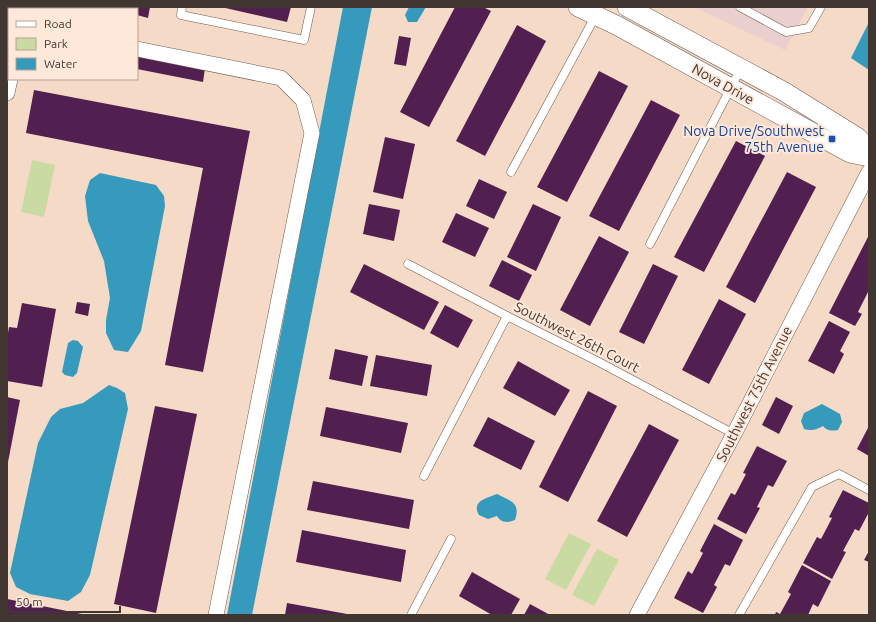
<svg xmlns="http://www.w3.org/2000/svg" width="876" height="622" viewBox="0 0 876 622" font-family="Ubuntu,sans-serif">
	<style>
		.commercial { fill: #e9cfcd }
		.green { fill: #c9dba2 }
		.water { fill: #369abc }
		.building { fill: #521f51 }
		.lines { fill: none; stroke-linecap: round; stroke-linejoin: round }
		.service-casing { stroke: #715b4b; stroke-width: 9 }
		.minor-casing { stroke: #715b4b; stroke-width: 16 }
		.tertiary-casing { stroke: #715b4b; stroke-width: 20 }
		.service { stroke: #fff; stroke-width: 8 }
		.minor { stroke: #fff; stroke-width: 15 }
		.tertiary { stroke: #fff; stroke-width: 19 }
		.transit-dot { fill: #1a4fb4; stroke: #fee8da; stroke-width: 1.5 }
		.labels { text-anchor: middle; stroke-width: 4; stroke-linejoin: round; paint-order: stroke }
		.street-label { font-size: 14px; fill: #423730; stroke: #fee8da }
		.transit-label { font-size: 14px; fill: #164399; stroke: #fee8da; text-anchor: end }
	</style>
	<rect width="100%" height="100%" fill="#f5dac8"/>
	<!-- commercial -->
	<polygon class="commercial" points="694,7 808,7 785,50"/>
	<!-- green -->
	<g class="green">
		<polygon points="32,160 55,165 44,217 21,212"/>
		<polygon points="569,533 591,544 566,590 545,579"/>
		<polygon points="597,549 619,560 594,606 572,595"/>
	</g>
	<!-- water -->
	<g class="water">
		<polygon points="343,7 372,7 252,615 227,615"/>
		<polygon points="409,7 426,7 417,22 408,22 405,15"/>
		<polygon points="869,22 869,70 851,58"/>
		<polygon points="100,173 156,185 164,196 165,206 141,331 128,352 114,350 106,333 106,320 110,298 104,261 88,221 85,196 90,180"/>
		<polygon points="73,340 78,341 83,347 77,373 73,377 65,375 62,372 68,343"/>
		<polygon points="109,385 117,388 125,393 128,409 90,575 81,592 68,601 30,594 16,587 10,573 38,443 51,417 60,409 83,403"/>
		<path d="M822,404L840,414L842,422L838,430C831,431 827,431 823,426C816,430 812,431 804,429L801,421L804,413Z"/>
		<path d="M497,494C510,501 521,502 515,520C508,523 501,523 497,516L488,519L479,515C471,501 487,498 497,494Z"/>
	</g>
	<!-- building -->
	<g class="building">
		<polygon points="101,7 150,7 148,18 137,15 137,9 107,9"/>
		<polygon points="221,7 291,7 287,22"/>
		<polygon points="455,7 483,7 491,11 429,127 400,112"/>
		<polygon points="517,25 546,41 485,156 456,141"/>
		<polygon points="399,36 411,38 406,66 394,64"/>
		<polygon points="137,55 205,68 203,82 137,69"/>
		<polygon points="599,71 628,86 567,202 537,187"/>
		<polygon points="34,90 250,131 203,372 165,365 203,168 26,133"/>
		<polygon points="651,100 680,115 619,231 589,216"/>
		<polygon points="385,137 415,144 403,199 373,192"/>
		<polygon points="736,141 765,156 704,272 674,257"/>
		<polygon points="787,172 816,187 755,303 726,287"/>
		<polygon points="479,179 507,192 494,219 466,206"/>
		<polygon points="369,204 400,210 394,241 363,234"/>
		<polygon points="533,204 561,217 536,271 507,257"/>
		<polygon points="456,213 489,228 475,257 442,242"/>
		<polygon points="869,235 869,290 858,312 862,314 855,326 829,313"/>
		<polygon points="599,236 629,252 590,326 560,310"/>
		<polygon points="502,260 532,275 519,301 489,286"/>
		<polygon points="364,264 439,302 424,330 350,292"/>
		<polygon points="653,264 678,276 644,344 619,332"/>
		<polygon points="719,299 746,314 709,384 682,370"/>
		<polygon points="77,302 90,304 88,316 75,313"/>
		<polygon points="22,303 56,309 42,387 7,381 7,339 9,327 17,328"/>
		<polygon points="445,305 473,320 458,348 430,333"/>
		<polygon points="829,321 850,332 840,351 844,354 834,374 808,361"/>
		<polygon points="335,349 368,356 362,386 329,379"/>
		<polygon points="376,355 432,365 427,396 370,386"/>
		<polygon points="518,361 570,390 555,416 503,388"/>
		<polygon points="588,391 617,406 568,502 539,487"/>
		<polygon points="7,397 20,400 8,462 7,461"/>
		<polygon points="776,397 793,406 779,434 762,425"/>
		<polygon points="155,406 197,414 156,613 114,604"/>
		<polygon points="326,407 408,423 401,453 320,436"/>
		<polygon points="488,417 535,441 521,470 473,446"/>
		<polygon points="649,424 679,440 627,537 597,521"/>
		<polygon points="869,426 869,456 857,449"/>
		<polygon points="757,446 787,461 773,487 768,485 757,507 760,508 746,534 717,519 731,493 735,495 746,474 743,473"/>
		<polygon points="313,481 414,500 409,529 307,510"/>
		<polygon points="843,490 869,503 869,512 859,531 855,529 843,551 846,552 832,579 803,563 817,537 821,539 832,518 829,517"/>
		<polygon points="714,524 743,540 730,566 725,564 714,585 717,587 703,613 674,598 688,571 692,574 703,553 700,551"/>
		<polygon points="302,530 406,550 401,582 296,562"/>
		<polygon points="869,551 869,562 864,560"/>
		<polygon points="802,565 831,581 818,607 813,604 808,615 775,615 776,612 780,614 791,594 788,592"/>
		<polygon points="472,572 520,599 511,615 492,615 459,596"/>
		<polygon points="7,599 82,614 82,615 7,615"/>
		<polygon points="287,603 347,614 347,615 285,615"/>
		<polygon points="530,604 550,615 524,615"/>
	</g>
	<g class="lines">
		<!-- service casing -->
		<g class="service-casing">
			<g id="service">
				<polyline points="182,7 181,15 304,40 311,7"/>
				<polyline points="740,7 786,32 809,28 821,7"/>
				<polyline points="511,172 596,15"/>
				<polyline points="650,244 741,68"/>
				<polyline points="408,264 507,316 597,361 734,434"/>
				<polyline points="424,476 507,316"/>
				<polyline points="411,615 451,539"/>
				<polyline points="739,615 812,487 839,474 869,490"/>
			</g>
		</g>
		<!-- minor casing -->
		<g class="minor-casing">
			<g id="minor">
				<polyline points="137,49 281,78 303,100 312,133 216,615"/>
				<polyline points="7,93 10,79"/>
				<polyline points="637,615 734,434 869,172"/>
			</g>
		</g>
		<!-- tertiary casing -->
		<g class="tertiary-casing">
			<g id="tertiary">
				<polyline points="578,7 616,25 850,153 869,157"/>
				<polyline points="627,7 783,91 857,137 869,150"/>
			</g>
		</g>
		<!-- service -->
		<use href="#service" class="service"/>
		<!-- minor -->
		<use href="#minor" class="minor"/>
		<!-- tertiary -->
		<use href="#tertiary" class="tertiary"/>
	</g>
	<!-- markers -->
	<rect class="transit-dot" x="828" y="135" width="8" height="8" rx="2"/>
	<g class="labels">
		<!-- street labels -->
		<g class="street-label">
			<text transform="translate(723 84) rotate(29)" y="5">Nova Drive</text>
			<text transform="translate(577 337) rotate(27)" y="5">Southwest 26th Court</text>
			<text transform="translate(754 394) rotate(-63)" y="5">Southwest 75th Avenue</text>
		</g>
		<!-- transit labels -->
		<g class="transit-label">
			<text x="824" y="136">Nova Drive/Southwest<tspan x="824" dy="16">75th Avenue</tspan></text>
		</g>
	</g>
	<!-- border -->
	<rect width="876" height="622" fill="none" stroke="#423730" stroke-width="16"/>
	<!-- legend -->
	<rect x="8" y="8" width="130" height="72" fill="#fee8da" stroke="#b3a196"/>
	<rect x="16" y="21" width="20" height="6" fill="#ffffff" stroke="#b3a196"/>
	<text x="44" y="28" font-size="12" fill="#423730">Road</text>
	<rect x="16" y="38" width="20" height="12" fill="#c9dba2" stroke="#b3a196"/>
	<text x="44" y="48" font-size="12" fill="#423730">Park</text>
	<rect x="16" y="58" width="20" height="12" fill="#369abc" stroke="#b3a196"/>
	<text x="44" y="68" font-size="12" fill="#423730">Water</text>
	<!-- scale -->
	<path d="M10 606v6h110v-6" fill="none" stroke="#423730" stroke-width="2"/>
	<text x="16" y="606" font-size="12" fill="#423730" stroke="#fee8da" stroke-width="3" paint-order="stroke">50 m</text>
</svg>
